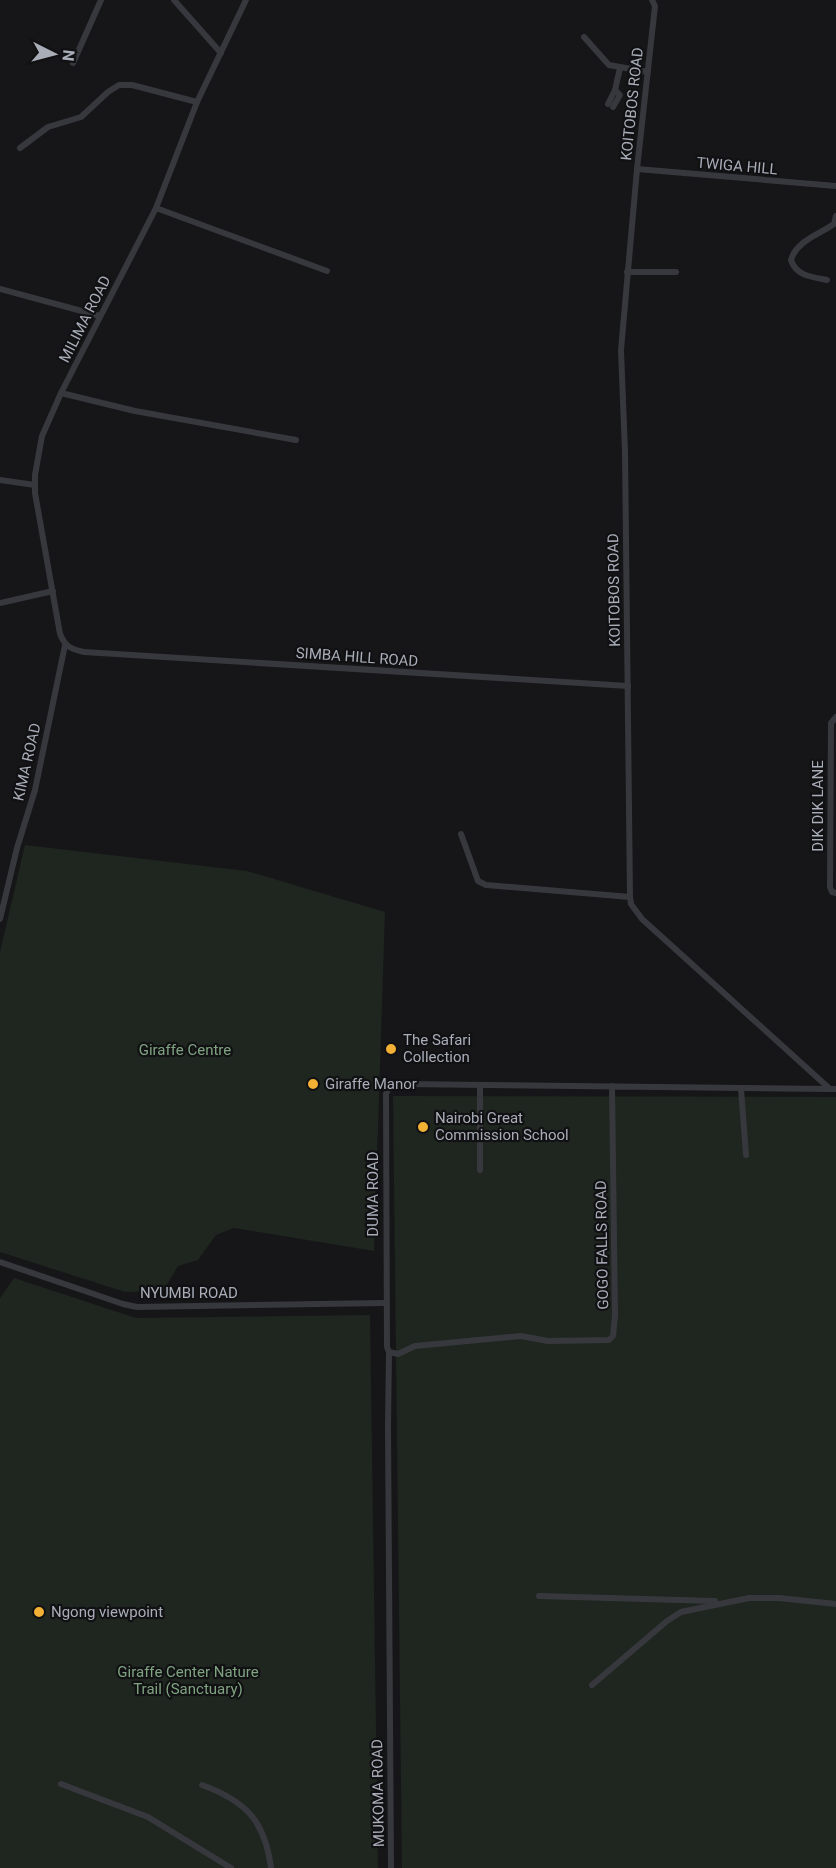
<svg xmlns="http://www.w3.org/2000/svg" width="836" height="1868" viewBox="0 0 836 1868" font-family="Roboto,sans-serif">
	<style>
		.green { fill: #1e261f }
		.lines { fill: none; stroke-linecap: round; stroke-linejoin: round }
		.minor { stroke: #37383d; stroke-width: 6 }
		.poi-dot { fill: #f2b134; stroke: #111113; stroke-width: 2 }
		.labels { text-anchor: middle; stroke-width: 4.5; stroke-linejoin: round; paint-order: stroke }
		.street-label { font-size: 15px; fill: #a8adb8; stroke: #111113 }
		.poi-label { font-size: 15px; fill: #a8adb8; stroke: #111113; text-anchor: start }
		.park-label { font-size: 15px; fill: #7fa381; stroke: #111113 }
	</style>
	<rect width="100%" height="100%" fill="#161618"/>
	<!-- green -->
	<g class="green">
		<polygon points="25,845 247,871 385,912 374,1251 234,1228 216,1235 198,1260 178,1266 163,1291 125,1292 0,1252 0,952"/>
		<polygon points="393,1096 836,1097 836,1868 402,1868"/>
		<polygon points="14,1278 136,1318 370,1315 378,1868 0,1868 0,1298"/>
	</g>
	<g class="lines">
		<!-- minor -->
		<g class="minor">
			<polyline points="174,0 221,53"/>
			<path d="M246,0L197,102L156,208L61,393L42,436L35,475V493L60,634C65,646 70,649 84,652L628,686"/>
			<polyline points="652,0 655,6 637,169 621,350 625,452 630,897 631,904 642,919 830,1089 836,1089"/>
			<polyline points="584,37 609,65 648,72"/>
			<polyline points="73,63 101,0"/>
			<polyline points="608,104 615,90 620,68"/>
			<polyline points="613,107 620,95 615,90"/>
			<polyline points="20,148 48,127 81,117 108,92 119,85 132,85 197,102"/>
			<polyline points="637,169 836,186"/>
			<polyline points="156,208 327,271"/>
			<polyline points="627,272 676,272"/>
			<path d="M827,280C812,277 796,276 791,260C796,241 820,234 834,224L836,216"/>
			<polyline points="0,289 100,316"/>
			<polyline points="61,393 135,411 296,440"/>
			<polyline points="0,480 35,485"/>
			<polyline points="0,603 53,591"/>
			<polyline points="836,717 831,723 830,887 832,892 836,893"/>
			<polyline points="461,834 478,881 486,885 630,897"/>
			<polyline points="0,919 17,848 35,790 65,645"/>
			<polyline points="480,1085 480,1170"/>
			<path d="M612,1086L615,1316L613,1336L609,1340L548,1341L521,1336L415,1346L398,1354L389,1352L387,1347L386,1094C388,1087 393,1086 400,1084C544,1087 687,1088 830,1089"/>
			<polyline points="741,1089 746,1155"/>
			<polyline points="0,1262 123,1304 137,1307 385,1303"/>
			<polyline points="389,1352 388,1426 391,1868"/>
			<polyline points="539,1596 715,1601"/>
			<polyline points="592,1685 667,1621 681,1612 749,1598 779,1598 836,1604"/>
			<polyline points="61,1784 148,1817 231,1868"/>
			<path d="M202,1785C246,1801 265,1821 271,1868"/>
		</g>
	</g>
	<!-- markers -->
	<g class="poi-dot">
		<circle cx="391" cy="1049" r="6"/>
		<circle cx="313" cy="1084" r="6"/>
		<circle cx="423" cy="1127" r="6"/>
		<circle cx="39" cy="1612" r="6"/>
	</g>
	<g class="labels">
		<!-- street labels -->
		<g class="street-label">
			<text transform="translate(632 104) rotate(-84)" y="5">KOITOBOS ROAD</text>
			<text transform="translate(737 166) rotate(5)" y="5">TWIGA HILL</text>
			<text transform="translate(85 319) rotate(-63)" y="5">MILIMA ROAD</text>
			<text transform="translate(614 590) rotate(-91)" y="5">KOITOBOS ROAD</text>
			<text transform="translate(357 657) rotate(4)" y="5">SIMBA HILL ROAD</text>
			<text transform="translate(27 762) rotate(-77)" y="5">KIMA ROAD</text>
			<text transform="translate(818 806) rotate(-90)" y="5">DIK DIK LANE</text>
			<text transform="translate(373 1194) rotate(-90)" y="5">DUMA ROAD</text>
			<text transform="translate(602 1245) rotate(-91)" y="5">GOGO FALLS ROAD</text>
			<text x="189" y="1298">NYUMBI ROAD</text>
			<text transform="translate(378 1793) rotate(-91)" y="5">MUKOMA ROAD</text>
		</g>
		<!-- poi labels -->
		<g class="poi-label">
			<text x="403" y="1045">The Safari<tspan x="403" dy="17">Collection</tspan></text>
			<text x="325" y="1089">Giraffe Manor</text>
			<text x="435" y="1123">Nairobi Great<tspan x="435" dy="17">Commission School</tspan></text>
			<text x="51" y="1617">Ngong viewpoint</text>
		</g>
		<!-- park labels -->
		<g class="park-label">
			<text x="185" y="1055">Giraffe Centre</text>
			<text x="188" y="1677">Giraffe Center Nature<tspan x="188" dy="17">Trail (Sanctuary)</tspan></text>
		</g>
	</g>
	<!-- north arrow -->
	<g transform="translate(54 54) rotate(96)" stroke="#111113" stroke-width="4.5" paint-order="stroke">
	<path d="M0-4.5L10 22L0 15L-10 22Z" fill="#a8adb8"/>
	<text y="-9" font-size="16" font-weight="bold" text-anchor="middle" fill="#a8adb8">N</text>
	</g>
</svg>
